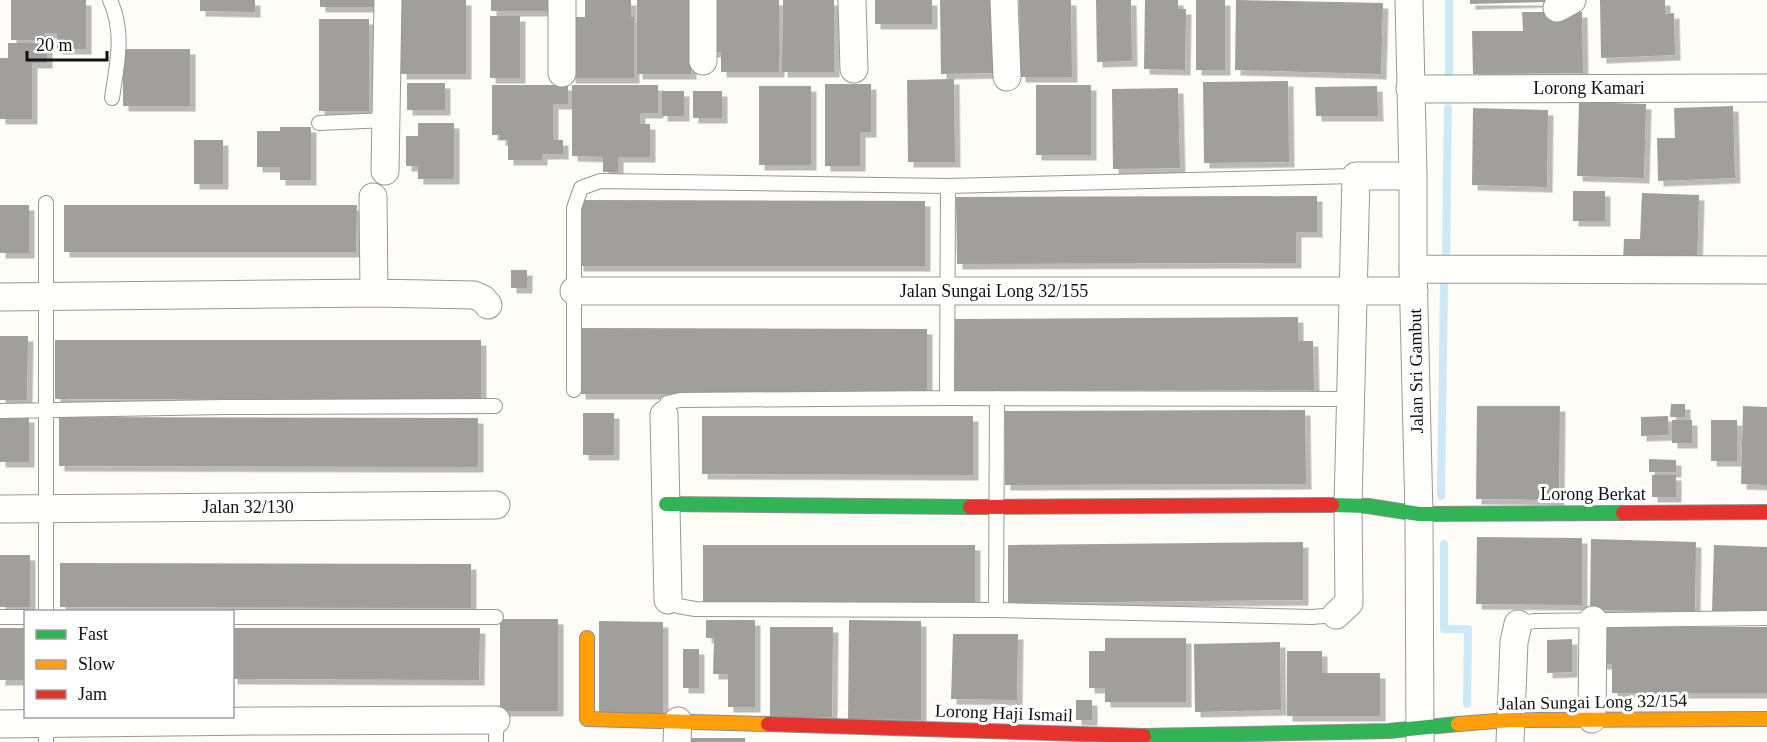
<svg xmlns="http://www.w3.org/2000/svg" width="1767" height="742" font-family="'Times New Roman',serif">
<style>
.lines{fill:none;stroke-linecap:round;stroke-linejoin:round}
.stream{stroke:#cde8f7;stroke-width:8}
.building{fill:#a19f9c;filter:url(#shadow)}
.lane-casing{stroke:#979795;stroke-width:16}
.street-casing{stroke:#979795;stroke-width:29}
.fast-casing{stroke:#8e8d8b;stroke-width:16}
.slow-casing{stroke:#8e8d8b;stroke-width:16}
.jam-casing{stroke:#8e8d8b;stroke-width:16}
.lane{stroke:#fffffe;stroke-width:14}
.street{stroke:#fffffe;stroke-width:27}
.fast{stroke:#30b455;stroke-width:14}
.slow{stroke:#ff9f0a;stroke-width:14}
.jam{stroke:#e5322d;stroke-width:14}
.labels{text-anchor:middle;stroke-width:6;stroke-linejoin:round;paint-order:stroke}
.street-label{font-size:18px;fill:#111;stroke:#fff}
</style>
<defs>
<filter id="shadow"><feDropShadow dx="5.5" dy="5.5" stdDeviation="0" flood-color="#0004"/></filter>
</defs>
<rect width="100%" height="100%" fill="#fdfcf7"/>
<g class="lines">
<path class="stream" d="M1449,0V76
M1446,261L1448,108
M1441,496L1444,285
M1444,544V629H1468L1467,704"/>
</g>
<path class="building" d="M11,0H86V49H57V33H44V40H11Z
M200,0H255V12L200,11Z
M320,0H378V7H320Z
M401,0H466V74H401Z
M491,0H554V11H491Z
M585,0H631V17H634V78H570V17H585Z
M637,0H691V74H637Z
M710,0H779V72H721V52H710Z
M783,0H834V72H782Z
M875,0H932V24H875Z
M940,0H995L996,73L941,74Z
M1019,0H1071L1072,77H1020Z
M1096,0H1131L1132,61L1097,62Z
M1145,0H1178V9H1186L1185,70L1144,69Z
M1196,0H1225V70H1196Z
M1236,0L1383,3L1381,74L1235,70Z
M1470,0H1545V2L1470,4Z
M1600,0H1665V14L1674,13L1675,55L1601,58Z
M1522,12H1582L1583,73L1473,74L1472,31H1523Z
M490,16H520V78H490Z
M319,19H369V111H319Z
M8,43H47V63H32V119H0V58H8Z
M123,49H190V106H123Z
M954,79L955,162H908L907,80Z
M1288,81L1289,162L1204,163L1203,82Z
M407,83H445V110H407Z
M825,84H871V132H860V166H825Z
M492,85H568V104H553V140H563V154H542V160H508V140H500V135H492Z
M572,85H658V113H640V124H650V157H618V172H603V157L572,156Z
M1036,85H1091V155H1036Z
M759,86H811V165H759Z
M1377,86L1378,116H1316L1315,87Z
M1178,88L1180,168L1113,169L1112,89Z
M662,91H684V116H662Z
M693,91H722V118H693Z
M1579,102L1646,104L1644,178L1577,176Z
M1733,106L1735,178L1658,181L1657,138H1675L1674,108Z
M1473,108L1548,110L1547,187L1472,185Z
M418,123H454V179H418V166H406V136H418Z
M280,127H311V180H280V167H257V131H280Z
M194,140H223V184H194Z
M1573,191H1605V221H1573Z
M1642,193L1699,195L1697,265L1623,262L1624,239H1640Z
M1317,196V232H1296V263L957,264L956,197Z
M579,200L925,201V266H578Z
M0,205H29V253H0Z
M64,205H357L356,252H64Z
M511,270H527V288H511Z
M1298,317V341H1313L1314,390L954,391V319Z
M580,328L927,329V394H580Z
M0,336H28L27,400H0Z
M55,340H481V400L55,399Z
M1671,404H1685V417H1670Z
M1477,406H1560L1559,500L1476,499Z
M1743,406L1767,407V485L1741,484Z
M1305,410L1306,484L1005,485V411Z
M583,413H614V455H583Z
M702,416H973V475L702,474Z
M1668,416L1669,435L1641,436V417Z
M0,417H29V462H0Z
M59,417L478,418V467L59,466Z
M1672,420H1692V443H1672Z
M1711,420H1737V461H1711Z
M1649,459L1676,460V472H1649Z
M1652,475H1676V497H1652Z
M1477,537L1582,538V605L1476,604Z
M1591,539L1696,542L1695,612L1590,610Z
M1303,542V600L1008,603V545Z
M703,545H975V604L703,603Z
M1714,545L1767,547V612L1712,611Z
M0,555H30V607H0Z
M60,563L471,564V608L60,607Z
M500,619H558V711H500Z
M706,620H755V707H728V674H713L714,638H706Z
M849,620L921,621V720L848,719Z
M599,621L663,622V713H599Z
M770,627H833L832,717H770Z
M1599,627H1767V693H1612V664H1599Z
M0,628H26V680H0Z
M232,628H480L479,680L232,679Z
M953,634H1018L1017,700L951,699Z
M1105,638H1186V702H1105V688H1089V651H1105Z
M1572,639V672L1547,673V640Z
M1280,642L1281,710L1195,712L1194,644Z
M683,649H699V688H683Z
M1287,651H1322V673H1380V716H1287Z
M1076,700H1092V720H1076Z
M678,738H745V742H678Z"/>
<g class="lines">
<defs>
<path id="lane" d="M110,0C125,33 117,64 112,98
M319,123L386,120
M46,203V612
M574,390V208L581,188L600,181L948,186L1356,176
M947,398L948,186
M0,411L224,407L495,406
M664,415L667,403L680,400L947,398L1351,399
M668,600L678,606L695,609L996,610L1312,617L1336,615
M996,610L997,398
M0,617H26
M232,617H496
M1518,624L1534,621L1767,618
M46,719V742
M496,742V720"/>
<path id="street" d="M562,0V73
M703,0V61
M852,0L854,69
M1004,0L1007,77
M1409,0L1413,176V269L1419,514L1420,742
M1557,8L1572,0
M1410,89L1767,88
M385,171L388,0
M373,197L374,293
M1413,269L1767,270
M574,291H1414
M0,297L374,293L474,295L483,299L488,305
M664,415L668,600
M0,509L496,505
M1336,615L1349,603L1348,505L1356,176H1413
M1592,719L1593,620
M0,724L264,721L496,720
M677,742L678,721
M1510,742L1514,642L1518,624"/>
<path id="fast" d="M666,504L970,507
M1332,505L1368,506L1419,514L1623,513
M1144,736L1389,731L1458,724"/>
<path id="slow" d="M587,638V719L768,724
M1458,724L1510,720L1767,719"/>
<path id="jam" d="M970,507L1332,505
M1623,513L1767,512
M768,724L1144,736"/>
</defs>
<use href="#lane" class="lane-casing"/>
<use href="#street" class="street-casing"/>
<use href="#fast" class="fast-casing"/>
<use href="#slow" class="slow-casing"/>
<use href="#jam" class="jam-casing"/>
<use href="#lane" class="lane"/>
<use href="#street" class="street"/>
<use href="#fast" class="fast"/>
<use href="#slow" class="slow"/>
<use href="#jam" class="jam"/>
</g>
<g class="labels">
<g class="street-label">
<text x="1589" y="94">Lorong Kamari</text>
<text x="994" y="297">Jalan Sungai Long 32/155</text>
<text transform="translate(1416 371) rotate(-91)" y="6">Jalan Sri Gambut</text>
<text x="1593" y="500">Lorong Berkat</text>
<text x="248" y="513">Jalan 32/130</text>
<text transform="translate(1593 702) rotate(-1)" y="6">Jalan Sungai Long 32/154</text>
<text transform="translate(1004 713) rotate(2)" y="6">Lorong Haji Ismail</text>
</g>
</g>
<rect x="24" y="610" width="210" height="108" fill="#ffffff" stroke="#a0a0a0" stroke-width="1.5"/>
<rect x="36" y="630" width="30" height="9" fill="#30b455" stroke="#a0a0a0" stroke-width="1.5"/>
<text x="78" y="640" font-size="18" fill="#111111">Fast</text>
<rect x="36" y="660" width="30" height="9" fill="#ff9f0a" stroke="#a0a0a0" stroke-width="1.5"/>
<text x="78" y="670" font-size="18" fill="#111111">Slow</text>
<rect x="36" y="690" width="30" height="9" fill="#e5322d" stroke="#a0a0a0" stroke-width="1.5"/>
<text x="78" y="700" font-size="18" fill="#111111">Jam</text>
<path d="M27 51v9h80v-9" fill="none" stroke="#111111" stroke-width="3"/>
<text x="36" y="51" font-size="18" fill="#111111" stroke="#ffffff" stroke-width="4.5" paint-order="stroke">20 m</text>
</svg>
